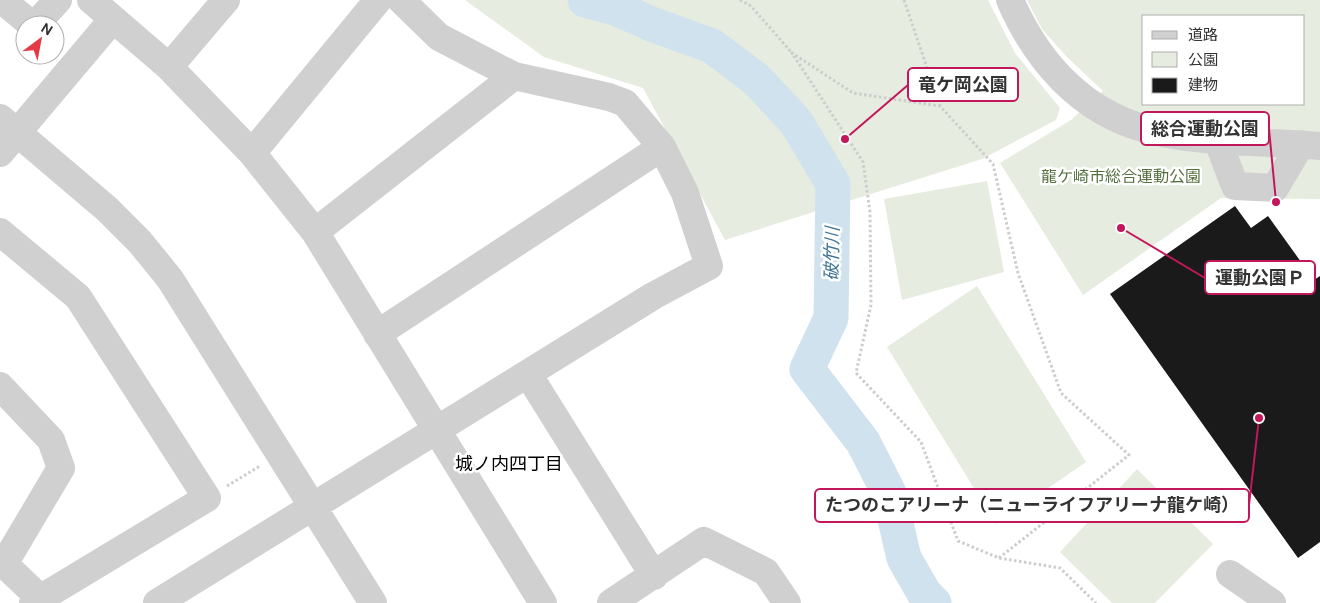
<svg xmlns="http://www.w3.org/2000/svg" width="1320" height="603" font-family="'DM Sans','Noto Sans JP',sans-serif">
<style>
.green{fill:#e6ecdf;fill-rule:evenodd}
.lines{fill:none;stroke-linecap:round;stroke-linejoin:round}
.river{stroke:#cfe2ee;stroke-width:35}
.building{fill:#1a1a1a}
.path{stroke:#cdcdcd;stroke-width:3;stroke-dasharray:2.5 2.5;stroke-linecap:butt}
.minor{stroke:#d0d0d0;stroke-width:28}
.labels{text-anchor:middle;stroke-width:5;stroke-linejoin:round;paint-order:stroke}
.park-label{font-size:16px;fill:#56703f;stroke:#fff}
.water-label{font-size:18px;font-style:italic;fill:#3f7597;stroke:#fff}
.neighbourhood-label{font-size:18px;fill:#000;stroke:#fff}
.leader{fill:none;stroke:#c2185b;stroke-width:2}
.callout-dot{fill:#c2185b;stroke:#fff;stroke-width:2}
.callout{fill:#fff;stroke:#c2185b;stroke-width:2}
.callout-label{font-size:18px;text-anchor:middle;font-weight:bold;fill:#333}
</style>
<rect width="100%" height="100%" fill="#fff"/>
<path class="green" d="M465,0H988L1015,53L1060,108L1056,120L982,159L725,240L643,88L544,57Z
M1027,0H1320V199L1221,198L1083,295L1000,163L1071,120L1103,91L1066,56L1042,29ZM1144,16H1304V104H1144Z
M987,181L1004,272L902,300L884,199Z
M977,286L1086,462L996,524L887,347Z
M1137,469L1213,544L1155,603H1112L1060,552Z"/>
<g class="lines">
<path class="river" d="M585,0L615,8L654,25L712,46L757,80L796,122L833,184L831,318L807,369L863,442L889,493L904,558L924,593L934,603"/>
</g>
<path class="building" d="M1235,206L1251,228L1268,216L1314,280L1320,276V542L1298,558L1110,294Z"/>
<g class="lines">
<path class="path" d="M740,0L751,6L792,53
M904,0L940,106
M227,486L260,466
M999,558L1129,455L1061,393L1018,273L993,164L940,106L853,93L792,53L863,162L870,212L871,305L856,373L921,442L958,541L999,558L1060,568L1096,603"/>
<path class="minor" d="M2,0L32,25
M91,0L169,67L252,153L315,232L543,603
M1010,0C1036,60 1080,111 1146,129C1200,144 1264,141 1320,146
M35,25L58,0
M169,67L226,0
M0,118L107,209L140,242L170,279L373,603
M1217,139L1235,186L1275,188L1301,144
M0,153L113,19
M252,153L378,0
M0,232L78,297L207,498L33,603
M315,232L514,76
M377,334L662,147
M528,374L654,576
M0,386L51,440L61,468L4,564
M0,563L4,564L45,603
M1230,574L1272,603
M157,603L653,296L709,266L685,193L662,147L625,103L609,97L514,76L439,37L401,0
M611,603L704,541L766,572L787,603"/>
</g>
<g class="labels">
<g class="park-label">
<text x="1121" y="182">龍ケ崎市総合運動公園</text>
</g>
<g class="water-label">
<text transform="translate(832 254) rotate(-89)" y="6">破竹川</text>
</g>
<g class="neighbourhood-label">
<text x="509" y="470">城ノ内四丁目</text>
</g>
</g>
<path class="leader" d="M845 139L908 85M1276 202L1269 129M1121 228L1205 278M1259 418L1249 505"/>
<g class="callout-dot">
<circle cx="845" cy="139" r="5"/>
<circle cx="1276" cy="202" r="5"/>
<circle cx="1121" cy="228" r="5"/>
<circle cx="1259" cy="418" r="5"/>
</g>
<g class="callout">
<rect x="908" y="68" width="110" height="33" rx="5"/>
<rect x="1141" y="112" width="128" height="33" rx="5"/>
<rect x="1205" y="261" width="110" height="33" rx="5"/>
<rect x="815" y="489" width="434" height="33" rx="5"/>
</g>
<g class="callout-label">
<text x="963" y="91">竜ケ岡公園</text>
<text x="1205" y="135">総合運動公園</text>
<text x="1260" y="284">運動公園Ｐ</text>
<text x="1032" y="511">たつのこアリーナ（ニューライフアリーナ龍ケ崎）</text>
</g>
<rect x="1142" y="15" width="162" height="90" fill="#ffffff" stroke="#adadad"/>
<rect x="1152" y="31" width="25" height="8" fill="#d0d0d0" stroke="#adadad"/>
<text x="1188" y="40" font-size="15" fill="#333333">道路</text>
<rect x="1152" y="52" width="25" height="15" fill="#e6ecdf" stroke="#adadad"/>
<text x="1188" y="65" font-size="15" fill="#333333">公園</text>
<rect x="1152" y="78" width="25" height="15" fill="#1a1a1a" stroke="#adadad"/>
<text x="1188" y="90" font-size="15" fill="#333333">建物</text>
<g transform="translate(40 40) rotate(32)"><circle r="24" fill="#ffffff" stroke="#adadad"/>
<path d="M0-4L9 19L0 12L-9 19Z" fill="#e63946"/>
<text y="-8" font-size="14" font-weight="bold" text-anchor="middle" fill="#333333">N</text>
</g>
</svg>
